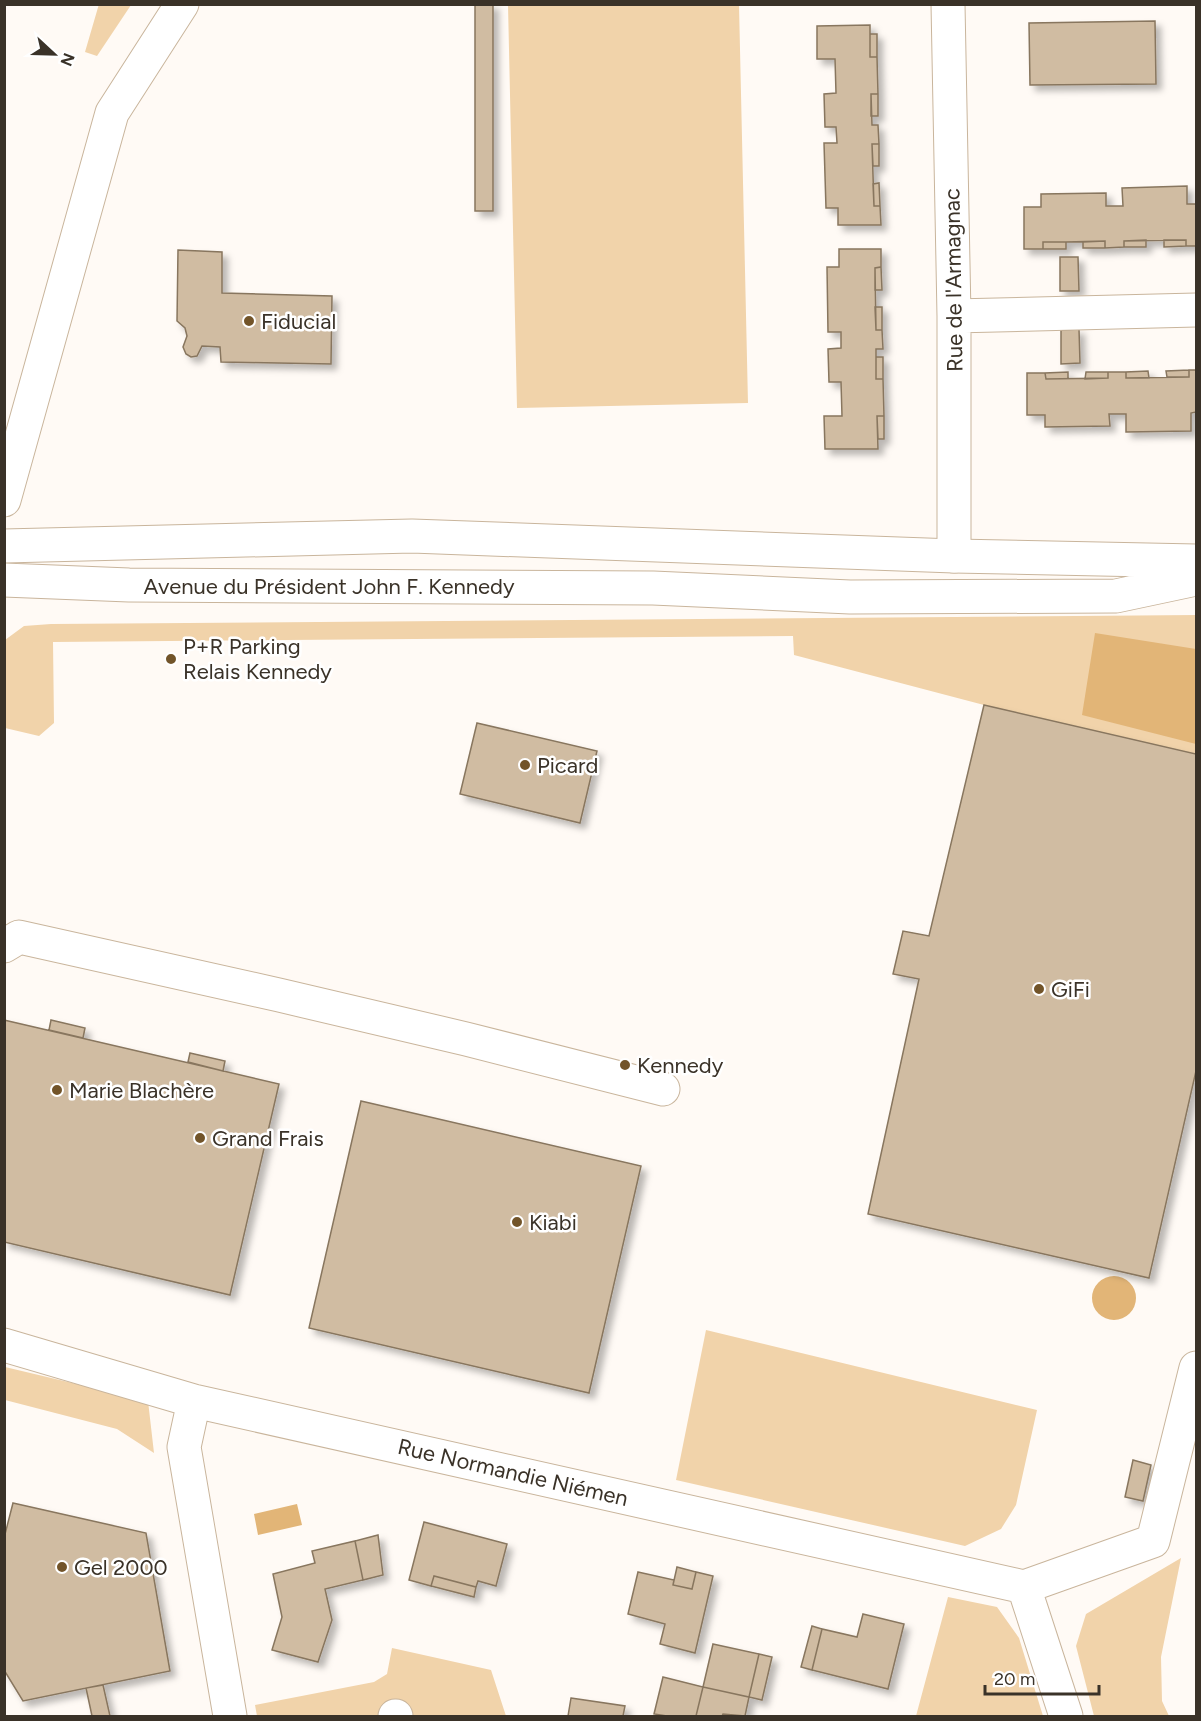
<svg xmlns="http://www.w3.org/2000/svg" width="1201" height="1721" font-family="Figtree,sans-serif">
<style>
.green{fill:#f1d3aa}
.water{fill:#e2b577}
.building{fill:#d0bca2;stroke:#88765e;stroke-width:1.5;filter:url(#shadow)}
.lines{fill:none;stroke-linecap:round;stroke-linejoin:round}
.minor-casing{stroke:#c9b59c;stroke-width:35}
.secondary-casing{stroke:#c9b59c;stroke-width:35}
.minor{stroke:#fff;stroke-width:33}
.secondary{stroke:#fff;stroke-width:33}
.poi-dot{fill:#725429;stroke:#fff;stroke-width:2}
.labels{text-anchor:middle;stroke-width:5;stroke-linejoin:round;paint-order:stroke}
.street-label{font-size:22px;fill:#3a3228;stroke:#fff}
.poi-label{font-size:22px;fill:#3a3228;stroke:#fff;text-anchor:start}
</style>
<defs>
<filter id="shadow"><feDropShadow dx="5.5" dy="5.5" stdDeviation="3" flood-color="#0004"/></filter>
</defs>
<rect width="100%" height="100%" fill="#fffaf5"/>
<path class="green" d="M99,4L131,5L97,56L85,52Z
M508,5H739L748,403L517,408Z
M1196,615V754L984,705L794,655L793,636L53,642L54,723L39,736L5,728V640L24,626L51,624Z
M706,1330L1037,1410L1016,1505L1001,1529L965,1546L676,1480Z
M5,1367L148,1401L154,1453L117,1429L5,1400Z
M1181,1558L1161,1657L1162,1701L1169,1716H1094L1076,1646L1086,1614Z
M948,1597L997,1607L1019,1638L1043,1716H916Z
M392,1648L491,1670L506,1716H257L255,1705L374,1682L387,1674Z"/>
<path class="water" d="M1095,633L1196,649V744L1082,715Z
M1092 1298a22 22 0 1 1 44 0a22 22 0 1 1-44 0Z
M297,1504L302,1525L258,1535L254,1514Z"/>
<path class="building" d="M475,4H493V211H475Z
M1155,21L1156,84L1030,85L1029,23Z
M870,25V57H877L878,94H871L872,125H878L879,144H872L874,206H880L881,225H838V208H826L824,143H837L836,127H825L824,94L836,93L835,59H817V26Z
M870,34H877V57H870Z
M871,94H878V116H871Z
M872,144H879V166H873Z
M879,183L880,206H874L873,184Z
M1187,186V204H1196V246H1186V240L1124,241V247L1105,248V241L1066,242H1043V249H1024V207H1041V194L1106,193V206H1123L1122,188Z
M1146,240V247H1124V241Z
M1164,240H1186V246L1164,247Z
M1105,241V248H1083V242Z
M1043,242H1066V249H1043Z
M839,249H881V267L875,268L876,330H882L883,349H876V379H883L884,416H877L878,449H825L824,416H842L841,382H829L828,349L841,348V332H828L827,267H839Z
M178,250L222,252V293L332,296L331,364L221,362L220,347L202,346L197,356L191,357L186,354L183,347L187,336L185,328L177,321Z
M1060,257H1078L1079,291H1060Z
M881,267L882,290H875V268Z
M875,307H882V330H876Z
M1079,329L1080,363L1061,364V330Z
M876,357H883V379H876Z
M1189,370V377H1167L1166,371Z
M1189,370H1196V412L1191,413V431L1126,432V414H1109L1110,426L1045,427V415H1027V373H1045L1046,379L1108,378V372H1126V378L1189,377Z
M1148,371L1149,378H1126V372Z
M1068,372V379H1046L1045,373Z
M1086,372H1108V378L1085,379Z
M877,416H884V439H878Z
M984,705L1196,754V1071L1149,1278L868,1214L919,979L893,974L903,931L929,936Z
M477,723L597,751L580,823L460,794Z
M4,1020L279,1084L230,1295L4,1242Z
M51,1020L85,1028L83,1038L49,1030Z
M190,1053L225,1061L223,1071L188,1062Z
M361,1101L641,1166L589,1393L309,1328Z
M1133,1460L1151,1465L1143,1501L1125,1497Z
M13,1503L146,1533L170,1671L23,1701L4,1670V1538Z
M424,1522L507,1544L496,1586L478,1581L476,1587L434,1576L431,1586L409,1580Z
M378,1535L383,1575L363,1580L355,1541Z
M355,1541L363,1580L325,1589L332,1620L318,1662L272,1650L282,1617L273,1574L315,1563L312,1551Z
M677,1567L696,1572L692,1589L673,1585Z
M638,1572L674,1580L673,1585L692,1589L696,1572L713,1576L695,1653L660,1644L665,1624L628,1614Z
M434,1576L476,1587L474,1597L431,1586Z
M863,1614L904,1624L888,1689L812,1670L822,1629L857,1637Z
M812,1626L822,1629L812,1670L801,1667Z
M713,1644L759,1654L749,1697L703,1687Z
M759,1654L772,1657L762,1700L749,1697Z
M663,1677L703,1687L696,1716H667L654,1714Z
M103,1685L110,1716H92L86,1688Z
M703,1687L749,1697L745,1716L723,1714L722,1716H696Z
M571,1698L625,1706L623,1716H568Z"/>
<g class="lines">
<defs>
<path id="minor" d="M948,4L954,316V556
M954,316L1196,310
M4,500L112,113L182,4
M4,946L19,937L279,995L466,1039L663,1089
M4,1345L194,1401L1024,1587
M194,1401L184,1447L230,1716
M1024,1587L1153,1541L1196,1368
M1024,1587L1066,1716
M395,1716H396"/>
<path id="secondary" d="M4,546L412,536L954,556L1196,561
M4,580L129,585L653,588L850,597L1116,596L1196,579"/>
</defs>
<use href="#minor" class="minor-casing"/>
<use href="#secondary" class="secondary-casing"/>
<use href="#minor" class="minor"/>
<use href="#secondary" class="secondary"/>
</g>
<g class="poi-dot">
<circle cx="249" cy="321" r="6"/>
<circle cx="171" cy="659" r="6"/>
<circle cx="525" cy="765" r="6"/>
<circle cx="1039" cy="989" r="6"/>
<circle cx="625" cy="1065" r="6"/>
<circle cx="57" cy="1090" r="6"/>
<circle cx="200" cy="1138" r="6"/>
<circle cx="517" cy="1222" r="6"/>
<circle cx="62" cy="1567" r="6"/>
</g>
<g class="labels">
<g class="street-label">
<text transform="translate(953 280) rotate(-91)" y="8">Rue de l'Armagnac</text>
<text x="329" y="594">Avenue du Président John F. Kennedy</text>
<text transform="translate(513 1472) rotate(13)" y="8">Rue Normandie Niémen</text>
</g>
<g class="poi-label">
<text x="261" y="329">Fiducial</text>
<text x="183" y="654">P+R Parking<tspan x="183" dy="25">Relais Kennedy</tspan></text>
<text x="537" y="773">Picard</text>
<text x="1051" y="997">GiFi</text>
<text x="637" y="1073">Kennedy</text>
<text x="69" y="1098">Marie Blachère</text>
<text x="212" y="1146">Grand Frais</text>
<text x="529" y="1230">Kiabi</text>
<text x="74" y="1575">Gel 2000</text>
</g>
</g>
<rect width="1201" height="1721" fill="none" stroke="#3a3228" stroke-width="12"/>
<g transform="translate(54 54) rotate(112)" stroke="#ffffff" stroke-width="4.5" paint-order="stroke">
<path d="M0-4.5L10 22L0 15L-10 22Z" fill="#3a3228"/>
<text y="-9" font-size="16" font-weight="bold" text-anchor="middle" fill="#3a3228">N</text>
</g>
<path d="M985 1685v9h114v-9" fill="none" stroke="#3a3228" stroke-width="3"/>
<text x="994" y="1685" font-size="18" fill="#3a3228" stroke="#ffffff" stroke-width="4.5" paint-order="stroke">20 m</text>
</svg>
